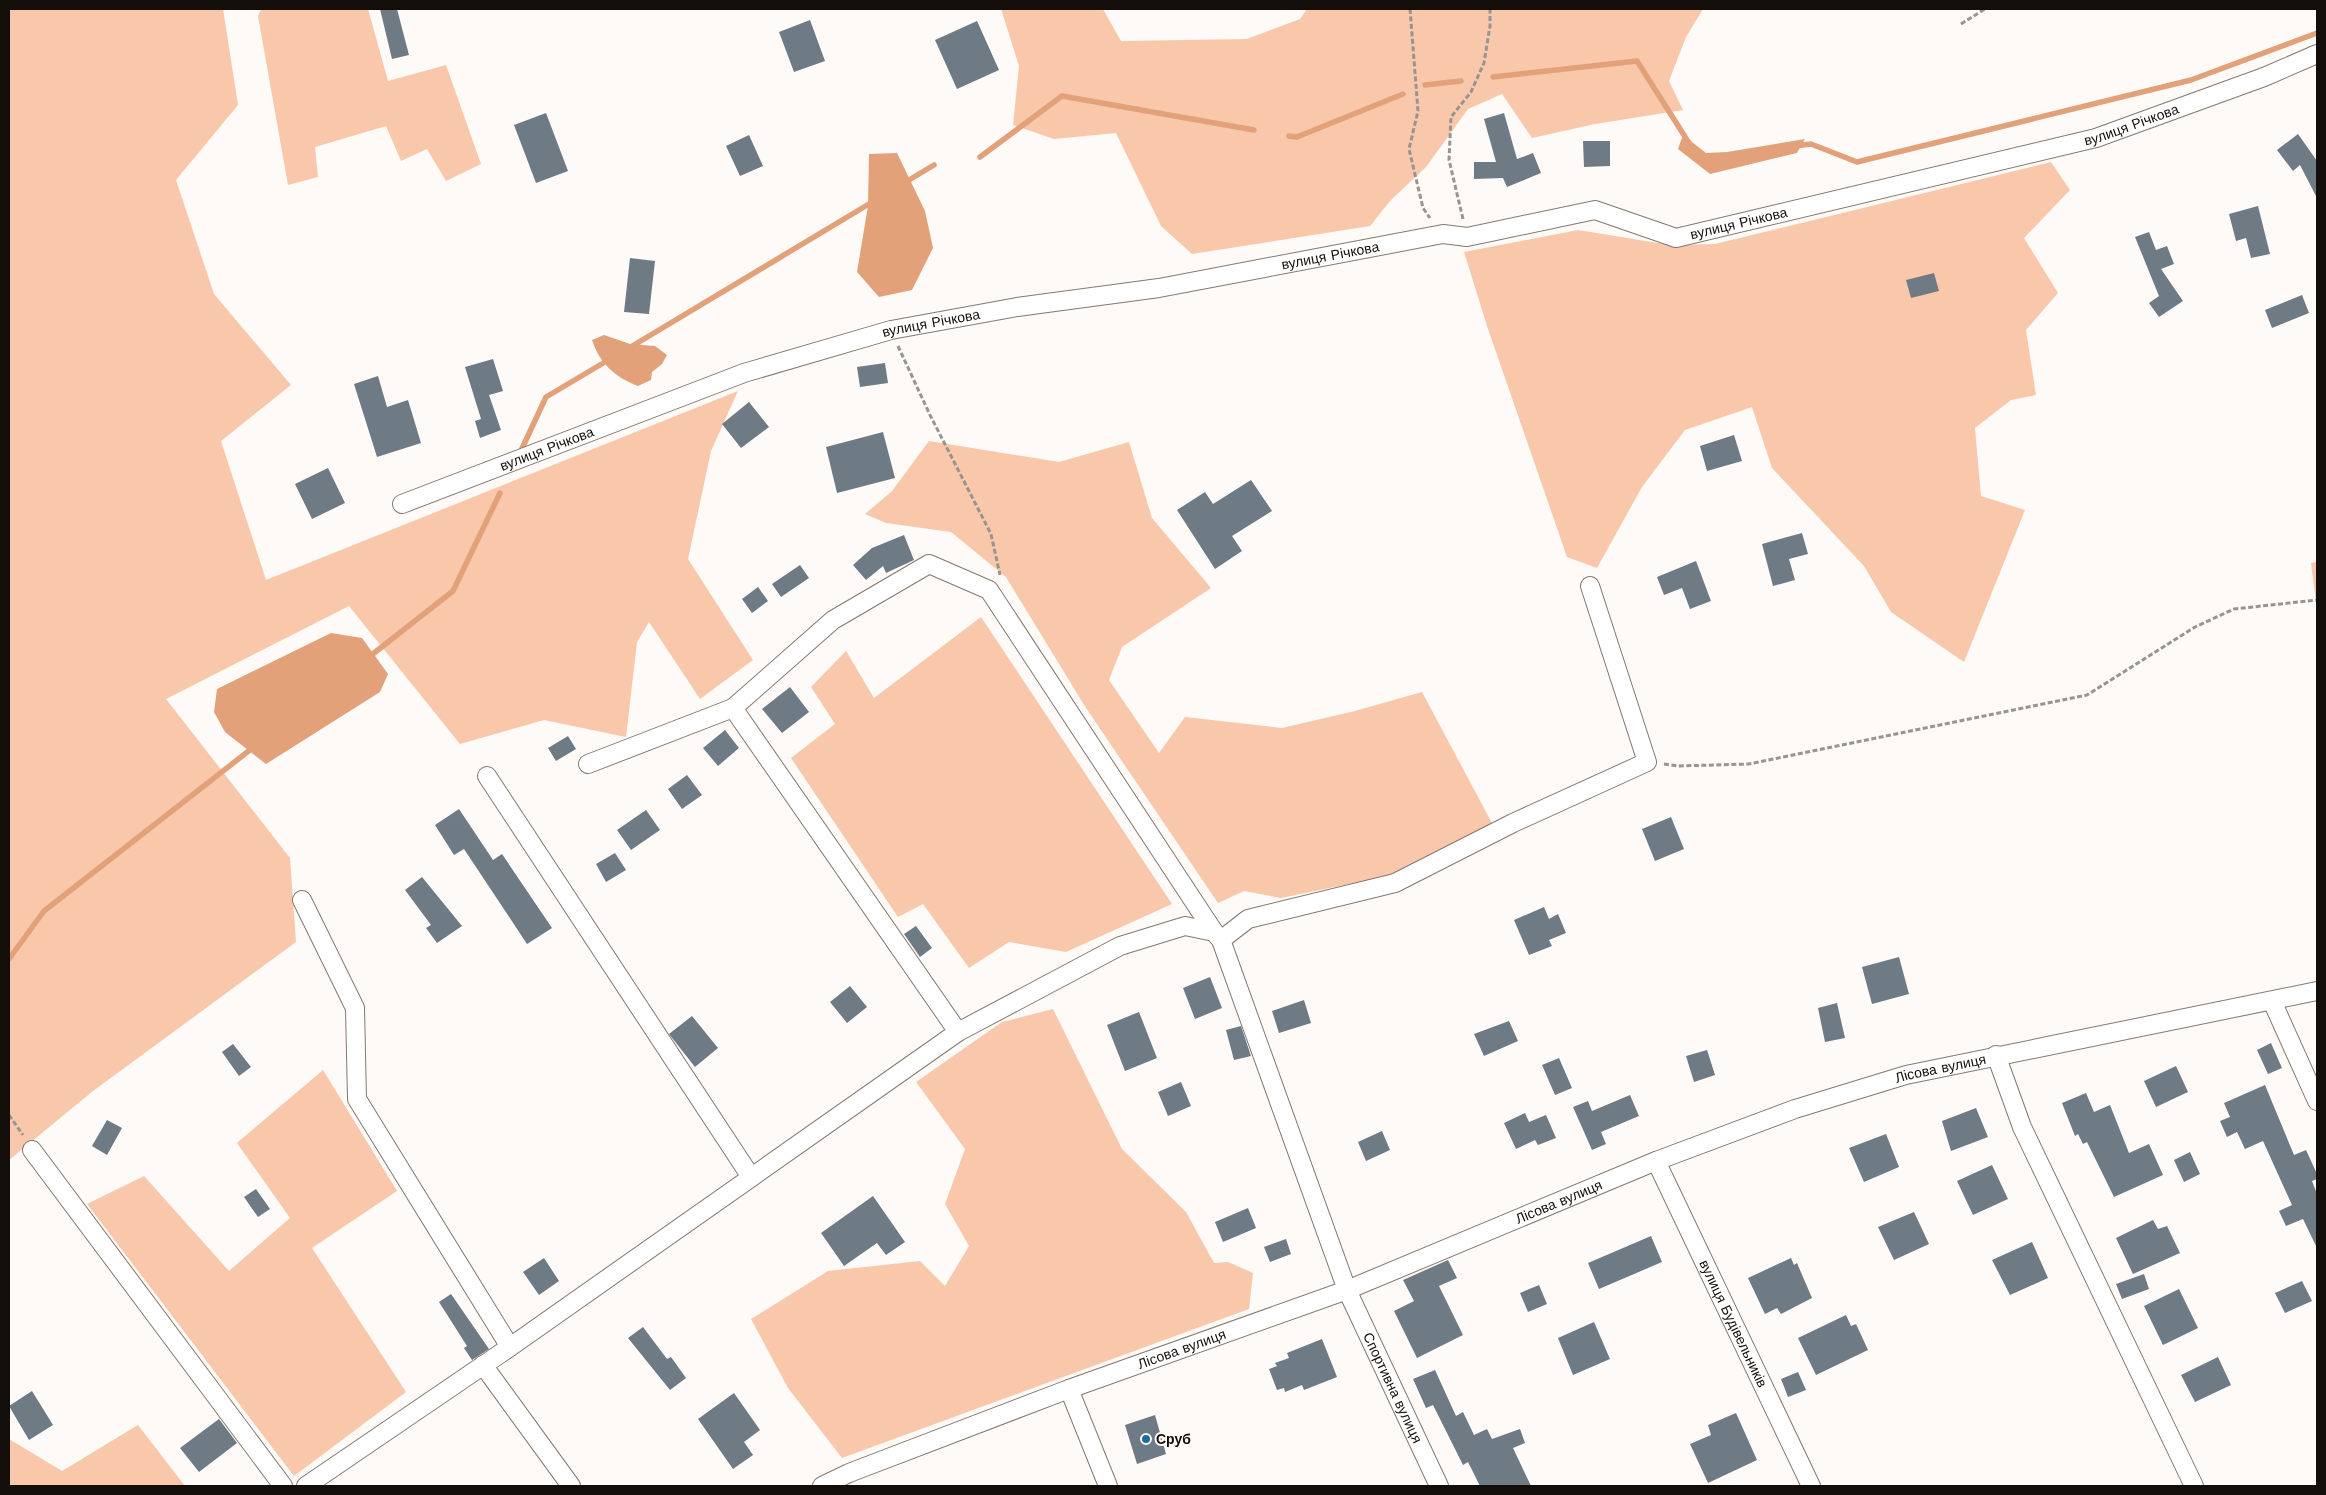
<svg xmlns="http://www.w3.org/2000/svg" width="2326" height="1495" font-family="'Work Sans',sans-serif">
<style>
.green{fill:#f9c8ab}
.water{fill:#e2a179}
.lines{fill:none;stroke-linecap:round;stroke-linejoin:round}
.stream{stroke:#e2a179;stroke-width:5.5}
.building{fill:#6e7b84}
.street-casing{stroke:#86786f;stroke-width:20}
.path{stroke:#989491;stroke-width:3;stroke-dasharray:5 2.5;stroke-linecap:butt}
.street{stroke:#fff;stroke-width:18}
.poi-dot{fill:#1b6d9e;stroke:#fdfaf8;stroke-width:2}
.labels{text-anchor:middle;stroke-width:4;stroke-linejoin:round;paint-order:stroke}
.street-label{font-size:14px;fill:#140e0b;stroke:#fdfaf8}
.poi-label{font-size:14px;font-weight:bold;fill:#140e0b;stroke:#fdfaf8;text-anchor:start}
</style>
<rect width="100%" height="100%" fill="#fdfaf8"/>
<path class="green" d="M9,9H223L238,105L176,180L214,294L291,385L221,441L266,580L738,391L711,451L688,559L753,660L700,699L649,622L637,642L626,737L544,720L460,744L349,606L166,699L290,858L296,942L93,1091L9,1160Z
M261,9H368L388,81L446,65L481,164L446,181L427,149L401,161L386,126L315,147L318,177L288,185L258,16Z
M1001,9H1103L1121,41L1247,39L1300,19L1307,9H1703L1686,37L1669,81L1683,110L1595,124L1532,138L1502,94L1468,109L1426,167L1390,201L1370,226L1192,254L1161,226L1116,133L1054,139L1013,125L1019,66Z
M2051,162L2070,190L2024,238L2058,293L2026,330L2036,395L2011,400L1975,428L1981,496L2025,510L1964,662L1891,612L1864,566L1772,468L1752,407L1685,430L1642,487L1597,568L1567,557L1487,326L1464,252L1578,230L1670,245L1715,244Z
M929,441L1059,462L1129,442L1152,518L1211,588L1122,647L1109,680L1159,753L1185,717L1282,728L1355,711L1422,692L1493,825L1422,869L1281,898L1244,891L1218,903L1086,708L1006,577L951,532L886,523L865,514L892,491Z
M2317,562V610L2311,563Z
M981,617L1172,904L1066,952L1009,942L969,968L923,904L898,917L791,758L835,724L811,687L846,651L874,698Z
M1053,1009L1122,1149L1186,1212L1214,1263L1228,1262L1253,1273L1249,1309L842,1458L788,1388L751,1319L828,1271L920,1261L945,1286L969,1246L945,1204L965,1149L916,1082L1002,1022Z
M323,1070L397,1191L312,1248L406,1392L294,1476L87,1204L144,1176L229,1271L290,1218L237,1143Z
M138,1425L185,1486H9V1439L62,1471Z"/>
<path class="water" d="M1683,135L1706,153L1727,152L1805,139L1797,153L1710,174L1678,149Z
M897,153L925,211L933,248L912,290L879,297L857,272L868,206L869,154Z
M604,335L630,344L655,346L667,355L662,364L652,372L651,380L638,386C615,377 600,364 592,340Z
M331,633L362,638L388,674L380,692L266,764L225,732L214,712L217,689Z"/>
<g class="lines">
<path class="stream" d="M1493,77L1637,61L1689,143
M1425,85L1461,81
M1289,136L1297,137L1403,94
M1794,146L1811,144L1857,162L2191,80L2317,33
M980,157L1062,96L1254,130
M904,183L934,165
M629,348L874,201
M519,455L546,397L610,359
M369,657L453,591L500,493
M9,959L44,911L255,746"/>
</g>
<path class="building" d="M380,9H397L409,55L392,59Z
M810,20L825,61L794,72L779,32Z
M977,21L999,70L957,89L935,40Z
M546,113L568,171L536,183L514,125Z
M1504,113L1517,159L1533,153L1541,173L1507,187L1503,178L1474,179V162H1496L1484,119Z
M2298,134L2317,161V198L2300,165L2293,171L2277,150Z
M749,135L763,166L740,176L726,146Z
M1583,141H1610V166L1584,167Z
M2258,206L2270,254L2251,258L2246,238L2236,241L2229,214Z
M2149,232L2156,250L2167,246L2174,264L2161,269L2183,301L2159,317L2149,303L2159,296L2135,237Z
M630,258L655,261L649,314L624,312Z
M1934,273L1939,291L1911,298L1906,280Z
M2302,295L2309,313L2272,328L2265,310Z
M493,359L503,391L489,395L501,430L480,438L475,421L481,419L465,367Z
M885,363L888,383L860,387L857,367Z
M378,376L387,407L408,400L421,443L377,457L354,384Z
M749,402L769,427L741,448L722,424Z
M883,432L895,478L837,493L826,447Z
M1734,435L1742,461L1707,471L1700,446Z
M328,468L345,503L312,519L295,484Z
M1251,480L1272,511L1232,536L1242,551L1215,569L1177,510L1205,492L1213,504Z
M1802,533L1808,554L1789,559L1795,580L1773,586L1762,544Z
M904,535L914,560L886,573L883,566L866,580L853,565L872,548Z
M1696,561L1711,601L1690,609L1682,588L1664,595L1657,577Z
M800,565L809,578L781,597L772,584Z
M758,587L768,601L752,613L742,599Z
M790,687L809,712L782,733L762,709Z
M725,730L739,748L718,766L703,748Z
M568,736L576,749L556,761L548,748Z
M687,775L702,795L682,809L668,789Z
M459,809L493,860L502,854L552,928L527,944L464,849L454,855L435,825Z
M646,810L660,830L631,850L617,830Z
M1671,817L1684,849L1655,861L1642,829Z
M615,853L626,870L606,882L596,864Z
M422,877L462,926L437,943L426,928L431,925L405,890Z
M1544,907L1549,919L1558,914L1566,933L1549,940L1552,946L1529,955L1514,920Z
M916,926L932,948L920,957L904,934Z
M1899,957L1909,994L1872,1004L1862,967Z
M1210,977L1222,1008L1195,1019L1183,988Z
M850,986L867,1007L847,1023L830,1002Z
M1304,1000L1311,1023L1279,1033L1272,1011Z
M1837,1003L1845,1038L1825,1042L1818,1008Z
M1139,1012L1157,1058L1125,1071L1107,1025Z
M692,1016L718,1048L695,1067L669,1034Z
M1509,1021L1518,1041L1484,1056L1474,1034Z
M1241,1026L1251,1056L1234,1060L1226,1030Z
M2271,1043L2282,1068L2268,1074L2257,1050Z
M233,1044L251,1067L239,1076L222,1052Z
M1707,1050L1715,1075L1694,1082L1686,1056Z
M1559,1058L1572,1088L1555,1095L1542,1065Z
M2176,1066L2188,1092L2156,1107L2144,1081Z
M1181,1082L1191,1106L1168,1116L1158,1092Z
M2265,1085L2294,1155L2306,1150L2317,1174V1179L2312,1181L2317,1194V1248L2303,1219L2286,1226L2279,1211L2292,1205L2263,1141L2245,1149L2237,1132L2227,1137L2220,1121L2230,1117L2224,1103Z
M2086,1093L2094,1112L2110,1105L2129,1153L2149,1144L2163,1175L2114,1197L2087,1142L2083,1144L2078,1134L2075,1136L2062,1103Z
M1630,1095L1639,1116L1601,1132L1606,1144L1592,1150L1573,1107L1588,1101L1592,1111Z
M1976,1108L1988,1137L1951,1151L1942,1121Z
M1525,1113L1529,1122L1546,1115L1556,1138L1538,1145L1535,1140L1516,1149L1504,1123Z
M107,1120L122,1128L107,1155L92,1146Z
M1382,1131L1390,1150L1366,1161L1358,1142Z
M1886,1134L1899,1167L1864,1182L1849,1148Z
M2190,1152L2200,1174L2184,1182L2174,1160Z
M1992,1165L2008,1199L1973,1215L1957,1181Z
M256,1189L270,1209L258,1217L244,1197Z
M873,1196L905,1242L886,1255L877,1243L844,1266L821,1233Z
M1248,1208L1256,1228L1223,1242L1215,1222Z
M1914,1212L1929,1244L1894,1260L1878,1227Z
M2153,1220L2158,1229L2167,1226L2180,1253L2133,1274L2116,1238Z
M1651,1236L1662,1262L1599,1289L1588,1263Z
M1286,1239L1291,1254L1270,1262L1264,1247Z
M2032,1242L2048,1278L2010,1295L1992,1260Z
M544,1258L559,1281L539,1295L523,1272Z
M1791,1258L1794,1265L1797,1263L1812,1298L1781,1314L1777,1308L1765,1314L1748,1278Z
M1448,1260L1457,1278L1439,1286L1463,1335L1417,1358L1394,1311L1414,1301L1403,1280Z
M2144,1274L2149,1289L2122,1299L2116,1284Z
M2302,1281L2312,1301L2285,1313L2275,1293Z
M1539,1285L1547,1304L1528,1312L1520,1293Z
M2179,1289L2198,1328L2163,1345L2144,1306Z
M451,1294L489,1349L472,1360L464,1348L467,1346L439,1302Z
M1846,1315L1851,1326L1856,1324L1868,1350L1816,1375L1798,1338Z
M1594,1322L1610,1359L1573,1375L1558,1338Z
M643,1327L667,1359L671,1357L686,1378L670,1390L628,1338Z
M1322,1339L1337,1377L1304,1390L1302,1385L1285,1392L1284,1388L1277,1390L1269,1369L1277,1366L1275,1363L1289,1358L1287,1353Z
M2218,1357L2231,1385L2195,1402L2181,1375Z
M1435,1370L1456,1416L1463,1412L1474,1435L1487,1429L1492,1439L1520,1429L1525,1443L1513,1448L1531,1486H1480L1468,1462L1463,1465L1433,1405L1426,1408L1413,1379Z
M1798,1372L1806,1390L1788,1397L1781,1379Z
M32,1391L53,1425L29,1440L9,1406Z
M734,1393L760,1430L744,1442L753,1455L733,1469L698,1419Z
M1736,1413L1757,1460L1708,1483L1690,1444L1711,1435L1708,1425Z
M1155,1415L1166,1454L1137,1464L1125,1425Z
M219,1419L237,1443L199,1472L180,1448Z"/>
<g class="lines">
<defs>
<g id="street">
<path id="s1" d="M402,504L744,373L891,330L1017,307L1159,288L1443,234L1467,237L1595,210L1676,238L2096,138L2264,77L2317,54"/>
<path d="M733,708L958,1032"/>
<path d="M588,764L733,708L833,620L929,564L989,590L1214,932"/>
<path d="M487,776L751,1177"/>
<path d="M302,900L355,1008L357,1099L510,1347"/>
<path d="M1221,940L1248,919L1395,883L1513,823L1647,762L1590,586"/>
<path d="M2272,1001L2317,1101"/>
<path d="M1996,1055L2022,1127L2194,1486"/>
<path d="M32,1150L283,1486"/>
<path id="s2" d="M1656,1161L1811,1486"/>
<path d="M483,1365L571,1486"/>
<path d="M1069,1389L1108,1486"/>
<path id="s3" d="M306,1486L510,1347L958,1032L1120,946L1185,926L1214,932L1221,940L1347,1290L1439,1486"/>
<path id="s4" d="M822,1486L849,1473L1069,1389L1347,1290L1656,1161L1795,1109L1906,1075L2317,991"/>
</g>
</defs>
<use href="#street" class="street-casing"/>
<path class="path" d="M1410,9L1418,111L1409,149L1423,208L1430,218
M1961,24L1985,9
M1463,219L1449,160L1451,117L1471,92L1484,63L1490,26V9
M898,346L930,415L991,534L1000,575
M1664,764L1678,766L1749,764L2087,695L2195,627L2234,609L2317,600
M9,1115L23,1135"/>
<use href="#street" class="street"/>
</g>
<circle class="poi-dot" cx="1146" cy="1439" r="5"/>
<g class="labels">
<g class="street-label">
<text dy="5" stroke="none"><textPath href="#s1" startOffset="1790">вулиця Річкова</textPath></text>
<text dy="5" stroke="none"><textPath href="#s1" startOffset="1385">вулиця Річкова</textPath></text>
<text dy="5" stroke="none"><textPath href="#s1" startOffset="965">вулиця Річкова</textPath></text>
<text dy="5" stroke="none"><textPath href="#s1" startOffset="560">вулиця Річкова</textPath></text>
<text dy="5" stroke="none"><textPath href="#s1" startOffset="155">вулиця Річкова</textPath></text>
<text dy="5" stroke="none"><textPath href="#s4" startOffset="1195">Лісова вулиця</textPath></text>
<text dy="5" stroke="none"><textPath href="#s4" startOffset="790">Лісова вулиця</textPath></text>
<text dy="5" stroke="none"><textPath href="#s2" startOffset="180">вулиця Будівельників</textPath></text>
<text dy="5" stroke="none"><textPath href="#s4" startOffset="385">Лісова вулиця</textPath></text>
<text dy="5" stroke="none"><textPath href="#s3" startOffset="1566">Спортивна вулиця</textPath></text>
</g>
<g class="poi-label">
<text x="1156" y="1444">Сруб</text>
</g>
</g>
<rect width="2326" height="1495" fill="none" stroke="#140e0b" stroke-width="20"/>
</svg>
